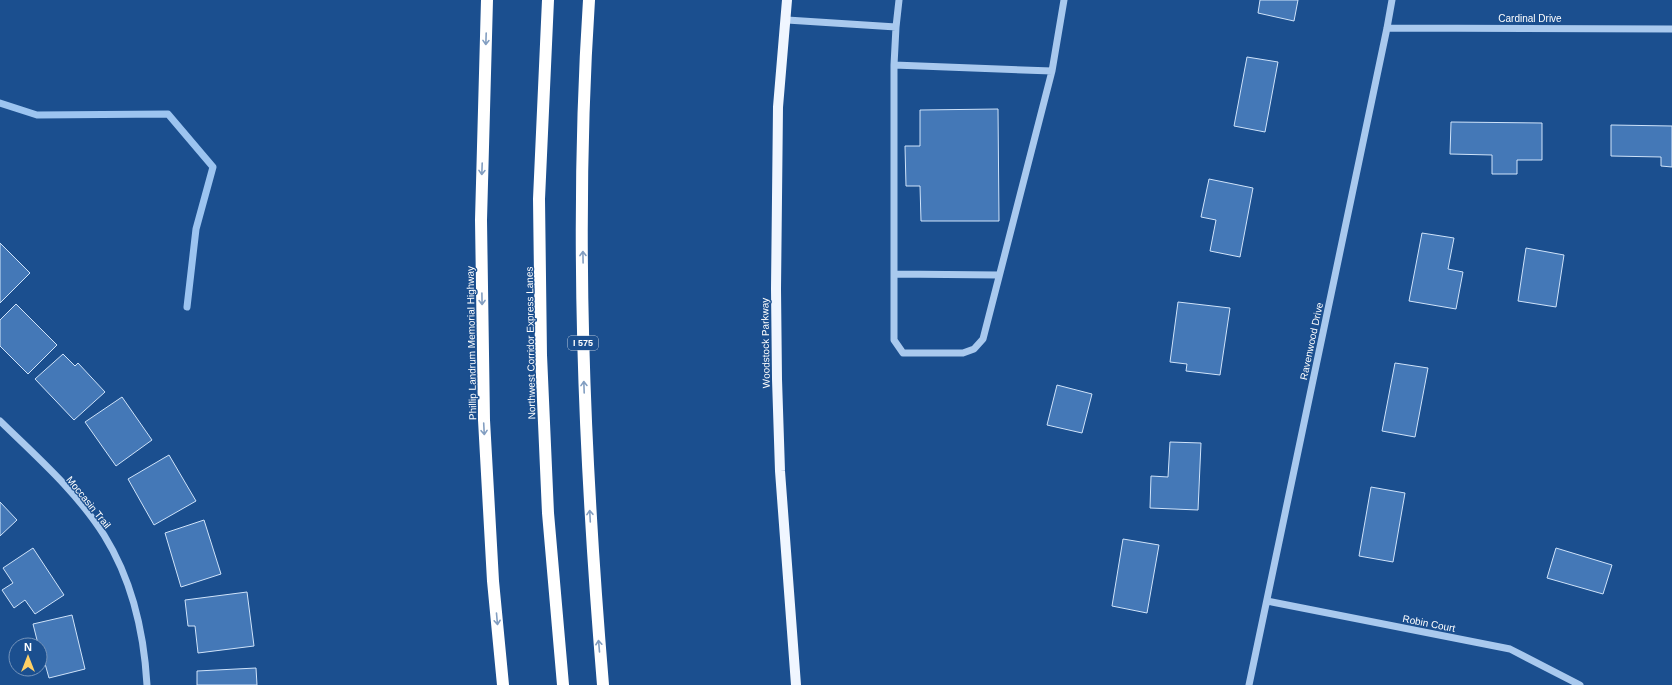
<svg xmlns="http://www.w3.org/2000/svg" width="1672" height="685" font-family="Helvetica,sans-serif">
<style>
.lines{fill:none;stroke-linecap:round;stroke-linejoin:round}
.stream{stroke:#9cc4f0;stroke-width:7}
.building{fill:#4478b7;stroke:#cfe3fa}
.minor{stroke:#a9c9ee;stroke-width:7}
.major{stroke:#f0f6ff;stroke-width:10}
.highway{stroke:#fff;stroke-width:12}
.oneway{stroke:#829ec1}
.labels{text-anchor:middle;stroke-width:3;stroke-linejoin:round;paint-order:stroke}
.shield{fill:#1b4f8f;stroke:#bbcadd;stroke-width:1}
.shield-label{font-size:9px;font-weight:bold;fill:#fff}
.street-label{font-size:10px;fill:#fff;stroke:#1b4f8f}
</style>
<rect width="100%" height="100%" fill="#1b4f8f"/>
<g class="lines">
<path class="stream" d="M0,103L37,115L168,114L213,167L196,229L187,307"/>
</g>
<path class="building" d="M1260,0H1298L1294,21L1258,13Z
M1247,57L1278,62L1265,132L1234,126Z
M998,109L999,221H921L920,186H906L905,146H920V110Z
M1451,122L1542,123V160H1517V174H1492V155L1450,154Z
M1611,125L1672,126V167L1661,166V157L1611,156Z
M1209,179L1253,188L1240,257L1210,251L1216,220L1201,217Z
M1422,233L1454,238L1448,269L1463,272L1456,309L1409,301Z
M0,243L30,273L0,303Z
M1526,248L1564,255L1556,307L1518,301Z
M1178,302L1230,308L1220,375L1186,371L1187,364L1170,362Z
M16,304L57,345L28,374L0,346V320Z
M63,354L75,366L78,363L105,392L74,420L35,379Z
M1395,363L1428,368L1415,437L1382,431Z
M1057,385L1092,394L1082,433L1047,425Z
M122,397L152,440L116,466L85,422Z
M1170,442L1201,443L1198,510L1150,508L1151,476L1168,477Z
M169,455L196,501L154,525L128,479Z
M1371,487L1405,493L1393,562L1359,556Z
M0,502L17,520L0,536Z
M204,520L221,574L181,587L165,533Z
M1123,539L1159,545L1147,613L1112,606Z
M33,548L64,595L35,614L25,600L14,608L2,590L13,583L3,568Z
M1556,548L1612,565L1603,594L1547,578Z
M247,592L254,646L198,653L195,626H188L185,600Z
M72,615L85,669L49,678L44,660L40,661V645H33L38,644L33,624Z
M256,668L257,685H197V671Z"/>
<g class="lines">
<path class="minor" d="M787,20L896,27L894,65V340L903,353H963L974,349L983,339L1052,71
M896,27L899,0
M1387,28L1672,29
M894,65L1052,71L1064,0
M894,274L999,275
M0,421C36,456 77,492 104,535C132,580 144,632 147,685
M1267,601L1510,649L1580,685
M1249,685L1387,28L1392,0"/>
<path class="major" d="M787,0L778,107L776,289L777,379L780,471L796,685"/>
<path class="highway" d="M487,0L481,220L484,420L493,581L503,685
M548,0L539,199L541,355L548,513L563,685
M589,0C574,228 584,457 603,685"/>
</g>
<defs><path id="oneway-shaft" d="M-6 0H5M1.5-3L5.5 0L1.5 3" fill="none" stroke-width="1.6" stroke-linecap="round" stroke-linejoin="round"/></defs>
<g class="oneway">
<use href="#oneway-shaft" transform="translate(486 39) rotate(92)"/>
<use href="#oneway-shaft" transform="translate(482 169) rotate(92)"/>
<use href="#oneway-shaft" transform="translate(583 257) rotate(-91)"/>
<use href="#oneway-shaft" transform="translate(482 299) rotate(89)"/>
<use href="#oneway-shaft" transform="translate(584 387) rotate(-92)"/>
<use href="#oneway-shaft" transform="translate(484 429) rotate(87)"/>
<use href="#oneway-shaft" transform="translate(590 516) rotate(-93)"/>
<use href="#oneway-shaft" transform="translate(497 619) rotate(85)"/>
<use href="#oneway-shaft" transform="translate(599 646) rotate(-95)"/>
</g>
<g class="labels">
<rect class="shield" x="568" y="336" width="30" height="14" rx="3"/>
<g class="shield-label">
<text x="583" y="346">I 575</text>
</g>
<g class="street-label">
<text x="1530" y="22">Cardinal Drive</text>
<text transform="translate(1311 341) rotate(-78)" y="4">Ravenwood Drive</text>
<text transform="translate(471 343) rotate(-91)" y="4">Phillip Landrum Memorial Highway</text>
<text transform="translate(530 343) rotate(-91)" y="4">Northwest Corridor Express Lanes</text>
<text transform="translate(765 343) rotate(-91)" y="4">Woodstock Parkway</text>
<text transform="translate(89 502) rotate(51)" y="4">Moccasin Trail</text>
<text transform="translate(1429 623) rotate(11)" y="4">Robin Court</text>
</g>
</g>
<g transform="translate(28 657)"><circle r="19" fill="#1b4f8f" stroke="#7695bc"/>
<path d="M0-3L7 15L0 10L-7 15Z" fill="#ffd166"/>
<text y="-6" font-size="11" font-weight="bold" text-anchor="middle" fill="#ffffff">N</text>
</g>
</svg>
